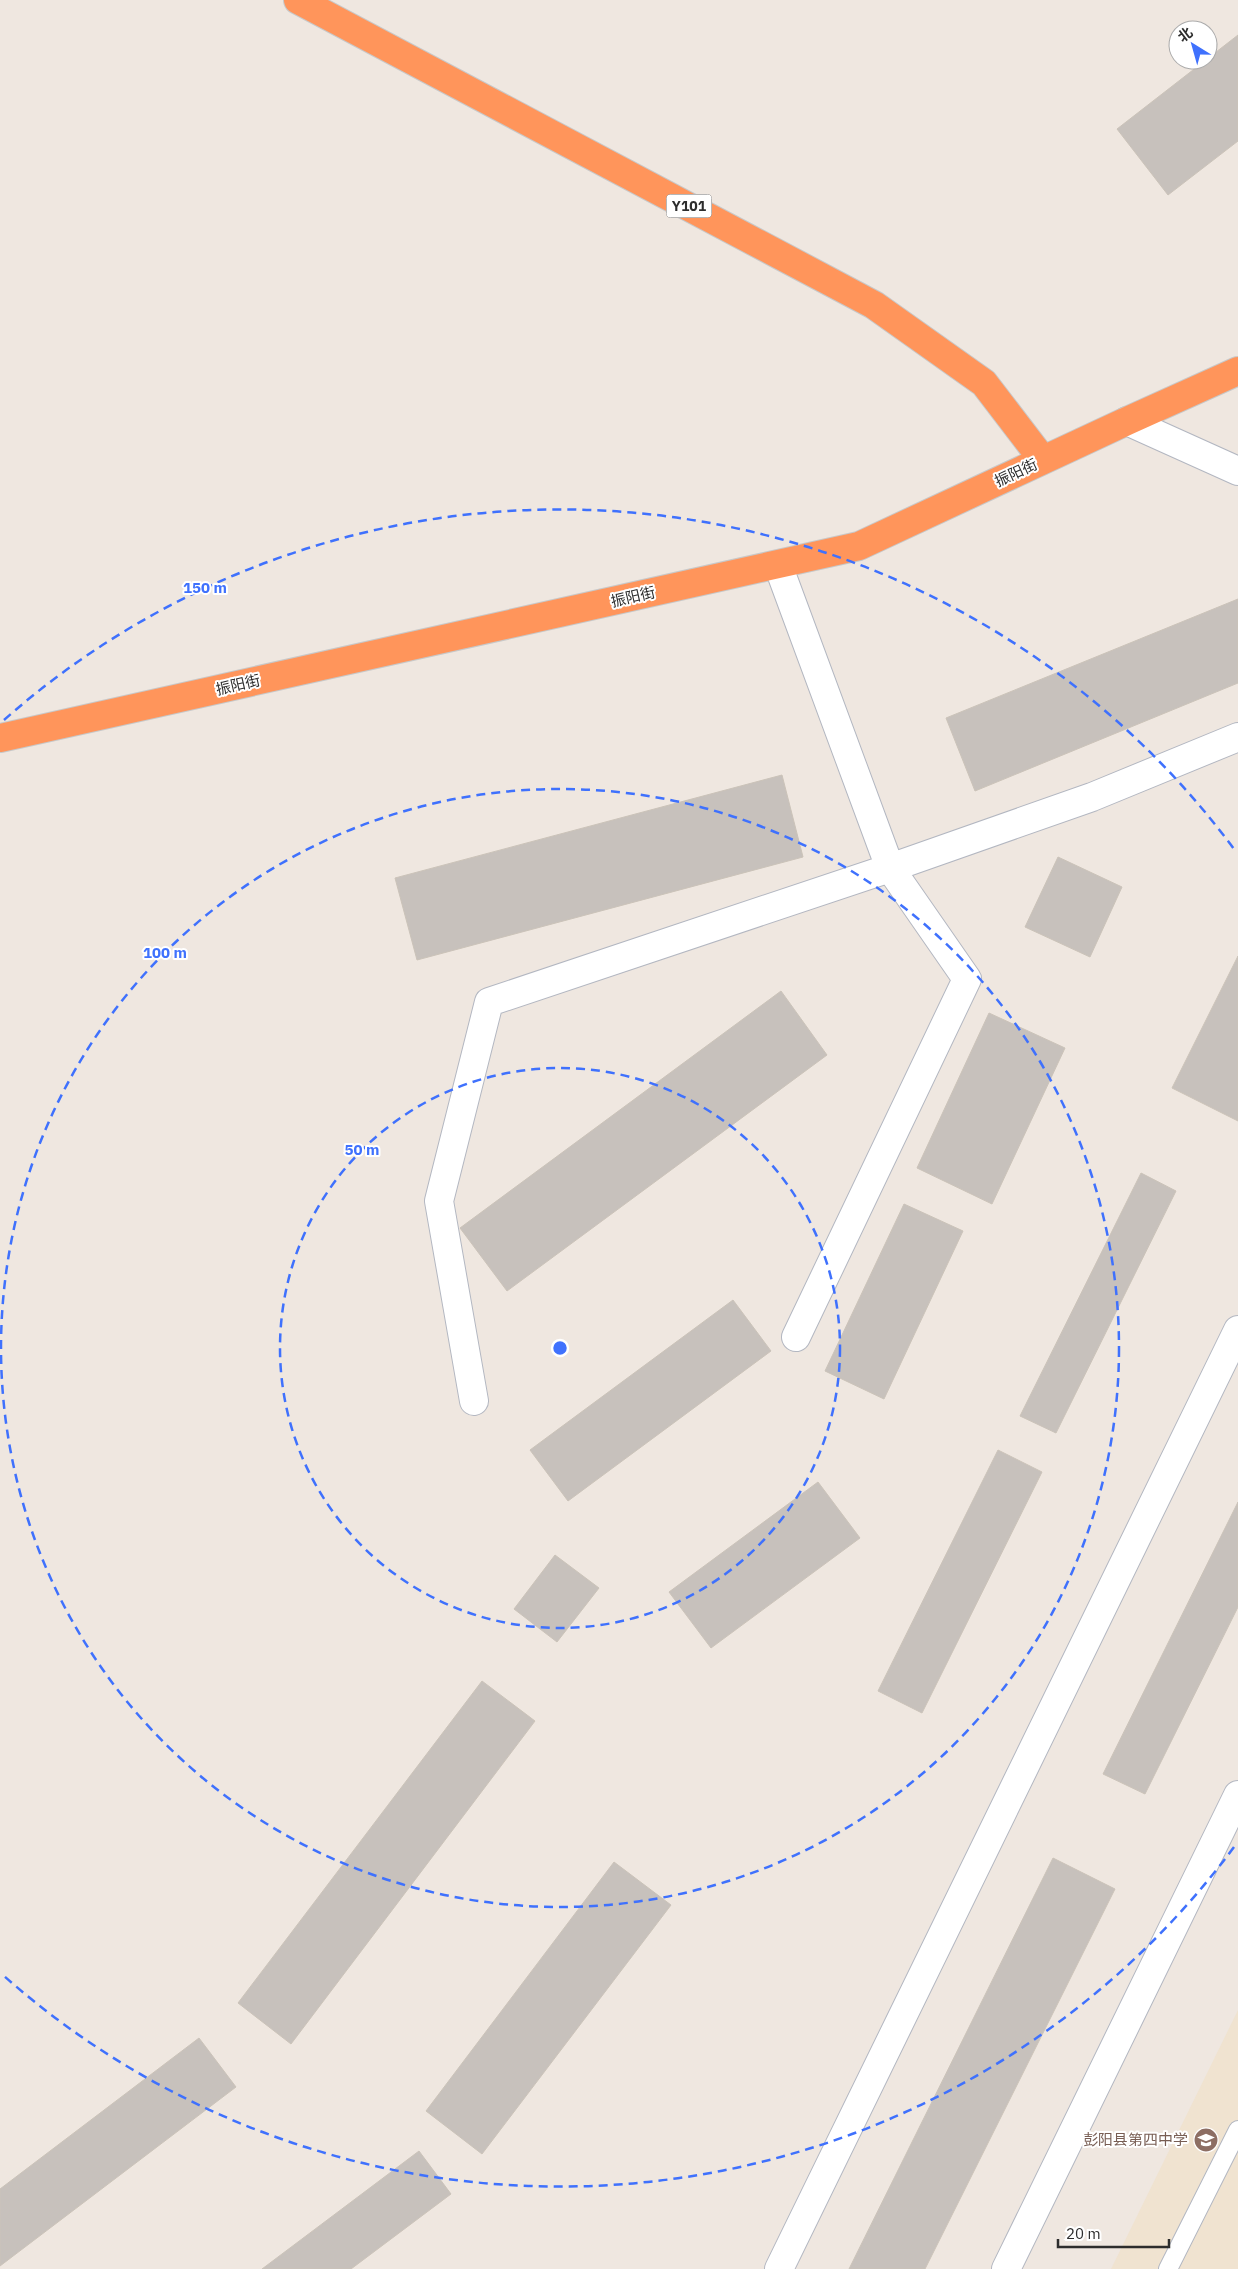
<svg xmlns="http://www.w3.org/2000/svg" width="1238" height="2269" font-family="'IBM Plex Sans','Noto Sans SC',sans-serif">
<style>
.education{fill:#f0e3d0}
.building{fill:#c7c1bc;stroke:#cbc3b9}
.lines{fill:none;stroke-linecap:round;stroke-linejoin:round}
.lane-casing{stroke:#b3b7c1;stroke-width:20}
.street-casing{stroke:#b3b7c1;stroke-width:30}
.secondary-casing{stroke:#b3b7c1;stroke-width:30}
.highway-casing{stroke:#c8c8c8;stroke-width:30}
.lane{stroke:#fff;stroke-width:18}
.street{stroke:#fff;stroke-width:28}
.secondary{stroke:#fff;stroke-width:28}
.highway{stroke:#ff955b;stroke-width:28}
.ring{fill:none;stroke:#3f71fd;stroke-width:2.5;stroke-dasharray:9 6}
.labels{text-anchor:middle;stroke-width:4;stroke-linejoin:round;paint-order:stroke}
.shield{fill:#fff;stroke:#6c6c6c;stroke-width:1}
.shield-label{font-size:14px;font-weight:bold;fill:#2d2d2d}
.street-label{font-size:15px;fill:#2d2d2d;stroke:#fff}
.education-label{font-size:15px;fill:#785e54;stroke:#fff;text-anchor:end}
.centre{fill:#3f71fd;stroke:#fff;stroke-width:2.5}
.ring-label{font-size:15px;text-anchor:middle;font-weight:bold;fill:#3f71fd;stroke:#fff;stroke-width:4;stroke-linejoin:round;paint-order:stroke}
</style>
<rect width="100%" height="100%" fill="#efe7e0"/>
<path class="education" d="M1238,2010V2269H1111Z"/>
<path class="building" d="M1238,35V141L1168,195L1117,129Z
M1238,599V683L975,791L946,718Z
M782,775L803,857L417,960L395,878Z
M1058,857L1122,887L1090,957L1025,927Z
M1238,956V1121L1172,1088Z
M781,991L827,1055L507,1291L460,1228Z
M989,1013L1065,1048L992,1204L917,1168Z
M1141,1173L1176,1191L1056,1433L1020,1416Z
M904,1204L963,1231L884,1399L825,1371Z
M733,1300L771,1351L568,1501L530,1450Z
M998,1450L1042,1472L922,1713L878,1691Z
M818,1482L860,1538L711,1648L669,1592Z
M1238,1502V1607L1145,1794L1103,1774Z
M555,1555L599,1588L557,1642L514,1609Z
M482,1681L535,1721L291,2044L238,2003Z
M1053,1858L1115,1889L925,2269H849Z
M614,1862L671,1905L482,2154L426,2111Z
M199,2038L236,2087L0,2266V2189Z
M419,2151L451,2194L351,2269H262Z"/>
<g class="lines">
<defs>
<path id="lane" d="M1168,2269L1238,2130"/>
<path id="street" d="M1127,421L1238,471
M778,565L890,868L967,979L796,1337
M474,1401L439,1201L489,1002L890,868L1092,797L1238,737
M779,2269L1238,1330"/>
<path id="secondary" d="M1006,2269L1238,1795"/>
<path id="highway" d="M298,0L874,305L984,383L1043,460
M0,738L859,546L1127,421L1238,371"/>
</defs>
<use href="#lane" class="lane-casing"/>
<use href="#street" class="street-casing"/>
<use href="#secondary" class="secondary-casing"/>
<use href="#highway" class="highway-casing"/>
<use href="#lane" class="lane"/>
<use href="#street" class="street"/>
<use href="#secondary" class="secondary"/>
<use href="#highway" class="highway"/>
</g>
<g class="ring">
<circle cx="560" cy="1348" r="280"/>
<circle cx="560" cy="1348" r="559"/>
<path d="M1234 1847A839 839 0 0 1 4 1976M4 720A839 839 0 0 1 1234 849"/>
</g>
<defs>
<symbol id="school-disc" viewBox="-11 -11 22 22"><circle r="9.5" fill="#8d6e63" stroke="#fff"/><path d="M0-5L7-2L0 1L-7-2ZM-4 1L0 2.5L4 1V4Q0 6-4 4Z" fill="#fff"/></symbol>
</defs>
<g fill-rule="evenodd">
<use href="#school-disc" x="1192" y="2126" width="28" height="28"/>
</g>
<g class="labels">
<rect class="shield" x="666.5" y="194.5" width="45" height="23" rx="4"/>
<g class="shield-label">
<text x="689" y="211">Y101</text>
</g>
<g class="street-label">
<text transform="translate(1016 473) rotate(-25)" y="5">振阳街</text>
<text transform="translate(633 597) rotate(-13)" y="5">振阳街</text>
<text transform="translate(238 685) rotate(-13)" y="5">振阳街</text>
</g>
<g class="education-label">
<text x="1188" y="2145">彭阳县第四中学</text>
</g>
</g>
<circle cx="560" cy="1348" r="8" class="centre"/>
<g class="ring-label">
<text x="205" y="593">150 m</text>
<text x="165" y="958">100 m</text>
<text x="362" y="1155">50 m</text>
</g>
<g transform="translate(1193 45) rotate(323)"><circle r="24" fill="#ffffff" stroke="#ababab"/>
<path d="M0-4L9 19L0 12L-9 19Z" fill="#3f71fd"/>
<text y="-8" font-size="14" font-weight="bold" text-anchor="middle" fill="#2d2d2d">北</text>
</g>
<path d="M1058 2239v8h111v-8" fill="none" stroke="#2d2d2d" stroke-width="2.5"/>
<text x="1066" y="2239" font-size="15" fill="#2d2d2d" stroke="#ffffff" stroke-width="4" paint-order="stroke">20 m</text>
</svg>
